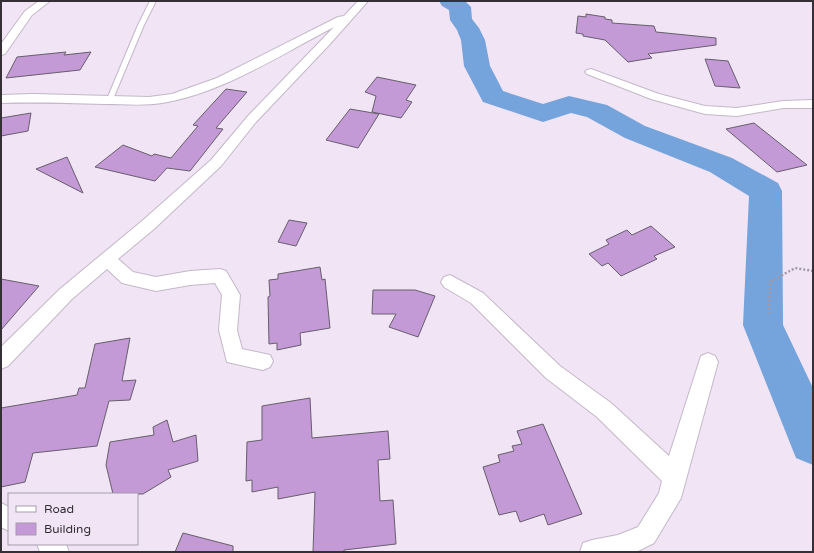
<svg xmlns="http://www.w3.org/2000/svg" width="814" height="553" font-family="'Varela Round',sans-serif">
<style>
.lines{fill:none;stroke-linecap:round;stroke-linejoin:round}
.river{fill:#75a3db;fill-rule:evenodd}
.building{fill:#c399d6;stroke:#675e6c}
.lane-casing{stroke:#c3b8c8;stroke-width:2}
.street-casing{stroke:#c3b8c8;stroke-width:2}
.path{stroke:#a299a6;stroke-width:2.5;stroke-dasharray:2 2;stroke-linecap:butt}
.lane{fill:#fff;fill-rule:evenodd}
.street{fill:#fff;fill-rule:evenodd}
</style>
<rect width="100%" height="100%" fill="#f0e4f5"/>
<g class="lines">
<path class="river" d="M439,1H465L471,7L472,19L479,28L485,40L490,66L503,91L543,104L569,96L607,105L645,126L732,158L778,183L782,191L783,325L813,388V465L796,458L743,325L749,196L710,172L625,138L587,117L571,113L543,122L483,102L464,66L461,40L457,30L450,20L449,10L442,6Z"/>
</g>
<path class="building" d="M586,14L605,17V19L612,20V23L654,26L656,32L716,38V45L648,54L652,58L628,62L605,40L583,36V34L576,33L578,16L586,17Z
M66,52L64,55L91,52L80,70L6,78L17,57Z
M705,59L728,61L740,88L715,86Z
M377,77L416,85L406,100L412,102L401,118L372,112L376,96L365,92Z
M226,89L247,92L216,128L223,129L190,171L167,168L155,181L95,167L123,145L152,156L154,154L171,158L198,126L193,125Z
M350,109L379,114L358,148L326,140Z
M31,113L28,131L1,136V118Z
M754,123L807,165L777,172L726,129Z
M67,157L83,193L36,169Z
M289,220L307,223L296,246L278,242Z
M651,226L675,247L654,256L657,259L621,276L608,263L602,266L589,254L609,244L606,240L627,230L632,235Z
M320,267L322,280L325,279L330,328L300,333L301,345L277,350V343L269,344L268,297L270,296L269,280L278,279V274Z
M1,279L39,286L1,330Z
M373,290H415L435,296L418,337L389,327L396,314H372Z
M130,338L122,381L136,380L130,400L109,401L97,446L33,453L25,482L1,487V408L77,395L79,388H85L95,344Z
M310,398L312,438L388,431L390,459L378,460L380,501L393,500L396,544L344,550V552H313L315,492L278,499V487L252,492V480L246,481L247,442L262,440V406Z
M167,420L173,442L196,435L198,461L168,470L171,477L143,494H113L106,465L110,442L154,435L153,427Z
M543,424L582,514L548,525L544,514L520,522L516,511L499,515L483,467L500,462L498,455L514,451L512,446L522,444L517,431Z
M183,533L233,546V552H175Z"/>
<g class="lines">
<defs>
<path id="lane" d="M150,1H156L144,25L113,99L108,100L107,99L138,25Z"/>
<path id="street" d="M39,1H50L32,15L5,54L1,55V44L25,11Z
M358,1H368L330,44L256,122L221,166L154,229L118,259L133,272L156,277L190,271L220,269L226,271L240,295L237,330L242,349L270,355L273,361L270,367L263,370L227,362L219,330L222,295L215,283L190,285L156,291L122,283L107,269L72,299L8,366L1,369V347L60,289L142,221L211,160L248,116L334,27C282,54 221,94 162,103C143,106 124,104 104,104C70,103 36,102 1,103V95L33,94L149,97L172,94L217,78L338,17L344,16Z
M591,69L659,94L705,106L737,108L783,101L813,100V108H783L737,116L705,114L651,99L587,74L585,72L587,70Z
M450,275L483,293L560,366L611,403L669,456L701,356L708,353L715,356L718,362L681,498L654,543L636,552H580L583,543L592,540L618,535L638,527L659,493L662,481L597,417L546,378L471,303L444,287L441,282L444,277Z
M1,503L9,507V531L1,527Z
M37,544H66L69,552H40Z"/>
</defs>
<use href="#lane" class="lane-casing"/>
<use href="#street" class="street-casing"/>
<path class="path" d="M769,313L770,282L795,268L813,271"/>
<use href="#lane" class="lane"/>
<use href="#street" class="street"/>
</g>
<rect width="814" height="553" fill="none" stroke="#343036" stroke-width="4"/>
<rect x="8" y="493" width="130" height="52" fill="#f0e4f5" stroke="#a59ca9"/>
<rect x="16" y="506" width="20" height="6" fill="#ffffff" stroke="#a59ca9"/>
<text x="44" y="513" font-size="12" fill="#343036">Road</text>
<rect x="16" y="523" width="20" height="12" fill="#c399d6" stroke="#a59ca9"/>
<text x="44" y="533" font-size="12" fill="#343036">Building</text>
</svg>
